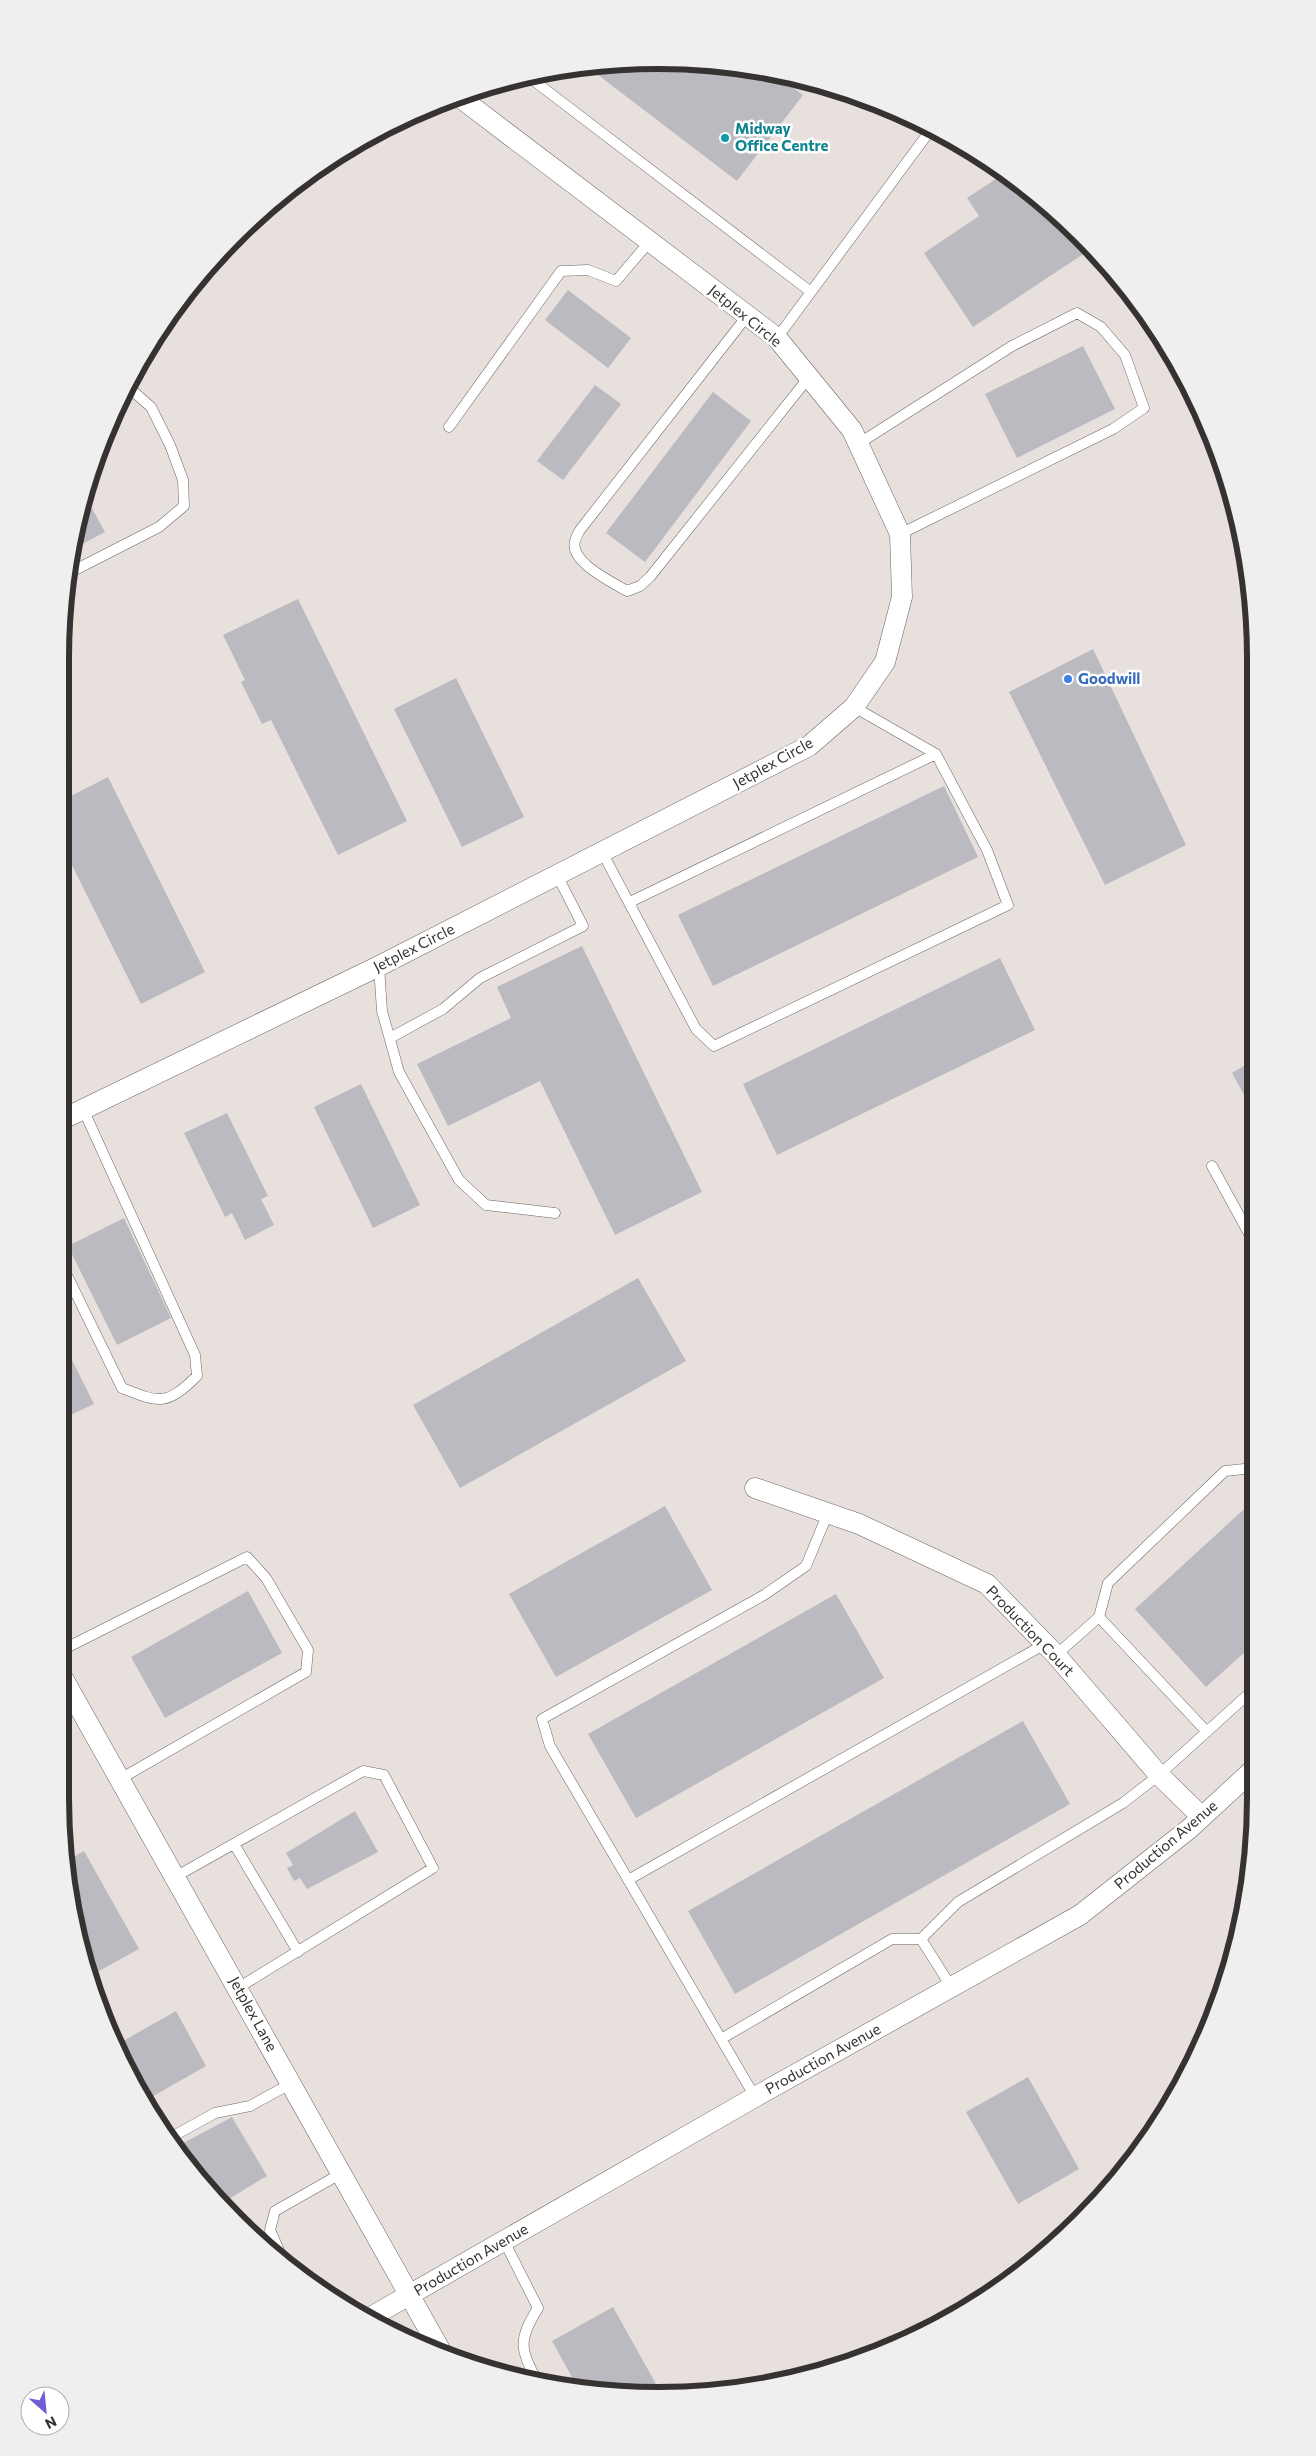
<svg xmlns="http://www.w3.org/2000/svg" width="1316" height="2456" font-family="Commissioner,sans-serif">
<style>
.building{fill:#bbbac0}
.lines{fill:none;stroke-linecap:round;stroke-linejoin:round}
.service-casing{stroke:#6c6663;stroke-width:11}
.minor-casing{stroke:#6c6663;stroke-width:21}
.service{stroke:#fff;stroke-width:10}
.minor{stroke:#fff;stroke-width:20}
.culture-dot{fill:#0f9aa8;stroke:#fff;stroke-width:2}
.shop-dot{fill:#3f7fe0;stroke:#fff;stroke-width:2}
.labels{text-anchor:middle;stroke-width:5;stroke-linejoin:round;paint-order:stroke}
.culture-label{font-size:15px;font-weight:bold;fill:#0d838f;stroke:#fff;text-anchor:start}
.street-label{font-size:15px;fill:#353231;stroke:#fff}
.shop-label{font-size:15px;font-weight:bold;fill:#366cbe;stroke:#fff;text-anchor:start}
.rim{fill:none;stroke:#353231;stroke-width:6}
</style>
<rect width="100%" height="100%" fill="#e7e0dd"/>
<path class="building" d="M697,61L775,74L803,95L737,181L585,65Z
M1002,175L1052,208L1091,249L973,327L924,253L979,216L967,198Z
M568,290L631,338L608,368L545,320Z
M1083,346L1115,409L1017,458L985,394Z
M595,385L621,404L563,480L537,461Z
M713,392L751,421L645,562L606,533Z
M84,494L105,532L73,549L80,504Z
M298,599L407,821L338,855L271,720L262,724L241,682L245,680L223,635Z
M1093,649L1186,845L1105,885L1009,692Z
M456,678L524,817L462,847L394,709Z
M108,777L205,972L141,1004L61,843V801Z
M944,786L978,857L713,986L678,915Z
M582,946L702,1192L615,1235L540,1081L448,1126L417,1064L511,1018L497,987Z
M1000,958L1035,1030L777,1155L743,1084Z
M1252,1061V1109L1232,1073Z
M361,1084L420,1205L373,1228L314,1107Z
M227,1113L268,1196L261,1199L274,1225L245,1240L232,1213L225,1217L184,1133Z
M124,1218L171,1318L117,1345L68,1246Z
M638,1278L686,1361L460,1488L413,1405Z
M60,1336L94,1404L60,1420Z
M1254,1500V1644L1206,1687L1135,1609Z
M665,1506L712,1590L556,1677L509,1594Z
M248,1591L282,1653L165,1718L131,1657Z
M836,1594L884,1678L636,1818L588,1734Z
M1023,1721L1070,1804L735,1994L688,1911Z
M355,1811L378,1852L307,1889L300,1878L294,1881L287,1868L293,1865L286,1853Z
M84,1851L139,1949L88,1977L71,1914L66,1861Z
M176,2011L206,2066L143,2102L116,2045Z
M1028,2077L1079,2169L1018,2204L966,2112Z
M232,2117L267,2176L222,2203L184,2162L174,2148Z
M613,2307L661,2393L619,2395L578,2388L552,2341Z"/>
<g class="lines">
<defs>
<path id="service" d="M529,77L811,292
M747,316L580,530C578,533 576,537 575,541C569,562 612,582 627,591L640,586L650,577L809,377
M777,338L932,128
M449,427L561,271L588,270L616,281L650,241
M858,444L1012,346L1077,313L1101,327L1125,355L1144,408L1113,429L900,534
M69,573L159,527L184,506L183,480L170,445L151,407L127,386
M602,852L696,1029L714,1046L1008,905L987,850L936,754L854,707
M630,902L936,754
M379,966L382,1011L399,1072L459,1180L486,1205L555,1213
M390,1038L443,1009L480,978L583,926L557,875
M1212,1166L1253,1241
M61,1263L122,1388C160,1403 166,1406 197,1376L195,1355L83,1109
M1099,1617L1207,1732
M60,1651L247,1557L266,1578L308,1650L306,1672L120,1779
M1056,1655L1099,1617L1108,1583L1225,1471L1254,1468
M234,1844L298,1952
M175,1877L363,1771L384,1775L433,1868L238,1988
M628,1880L1045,1644
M921,1939L952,1988
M721,2039L892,1939H921L958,1902L1123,1803L1159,1775L1254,1689
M755,2097L550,1746L542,1719L764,1595L806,1566L828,1513
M168,2139L215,2113L250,2106L292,2083
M504,2241L538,2308C518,2340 520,2349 537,2381
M285,2264L270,2230L275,2211L342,2173"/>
<path id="minor" d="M61,1120L379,966L809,746L854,707L885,662L902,597L900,534L852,430L777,338L458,96
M755,1488L859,1524L987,1584L1056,1655L1159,1775L1202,1817
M60,1673L443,2355
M369,2318L755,2097L1080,1915L1189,1829L1255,1768"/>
</defs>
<use href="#service" class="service-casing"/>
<use href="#minor" class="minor-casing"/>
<use href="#service" class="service"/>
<use href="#minor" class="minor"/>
</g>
<circle class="culture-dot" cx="725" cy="138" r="5"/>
<circle class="shop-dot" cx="1068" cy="679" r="5"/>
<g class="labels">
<g class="culture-label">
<text x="735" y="134">Midway<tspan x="735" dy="17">Office Centre</tspan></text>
</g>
<g class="street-label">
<text transform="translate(745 316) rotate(39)" y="5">Jetplex Circle</text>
<text transform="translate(773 763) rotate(-29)" y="5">Jetplex Circle</text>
<text transform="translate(414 948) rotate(-27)" y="5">Jetplex Circle</text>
<text transform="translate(1030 1631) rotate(46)" y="5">Production Court</text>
<text transform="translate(1166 1845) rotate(-40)" y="5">Production Avenue</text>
<text transform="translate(253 2014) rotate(61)" y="5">Jetplex Lane</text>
<text transform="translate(823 2059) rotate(-29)" y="5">Production Avenue</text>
<text transform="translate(471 2260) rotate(-30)" y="5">Production Avenue</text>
</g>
<g class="shop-label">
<text x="1078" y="684">Goodwill</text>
</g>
</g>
<path d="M0 0H1316V2456H0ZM658 69H658A589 589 0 0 1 1247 658V1798A589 589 0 0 1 658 2387H658A589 589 0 0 1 69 1798V658A589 589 0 0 1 658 69Z" fill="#efefef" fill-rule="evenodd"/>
<path class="rim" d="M658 69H658A589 589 0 0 1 1247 658V1798A589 589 0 0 1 658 2387H658A589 589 0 0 1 69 1798V658A589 589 0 0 1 658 69Z"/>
<g transform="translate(45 2411) rotate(153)"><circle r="24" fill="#ffffff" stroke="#aeadad"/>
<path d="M0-4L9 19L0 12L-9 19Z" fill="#705cd6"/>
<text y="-8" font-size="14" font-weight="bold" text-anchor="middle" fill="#353231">N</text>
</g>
</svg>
